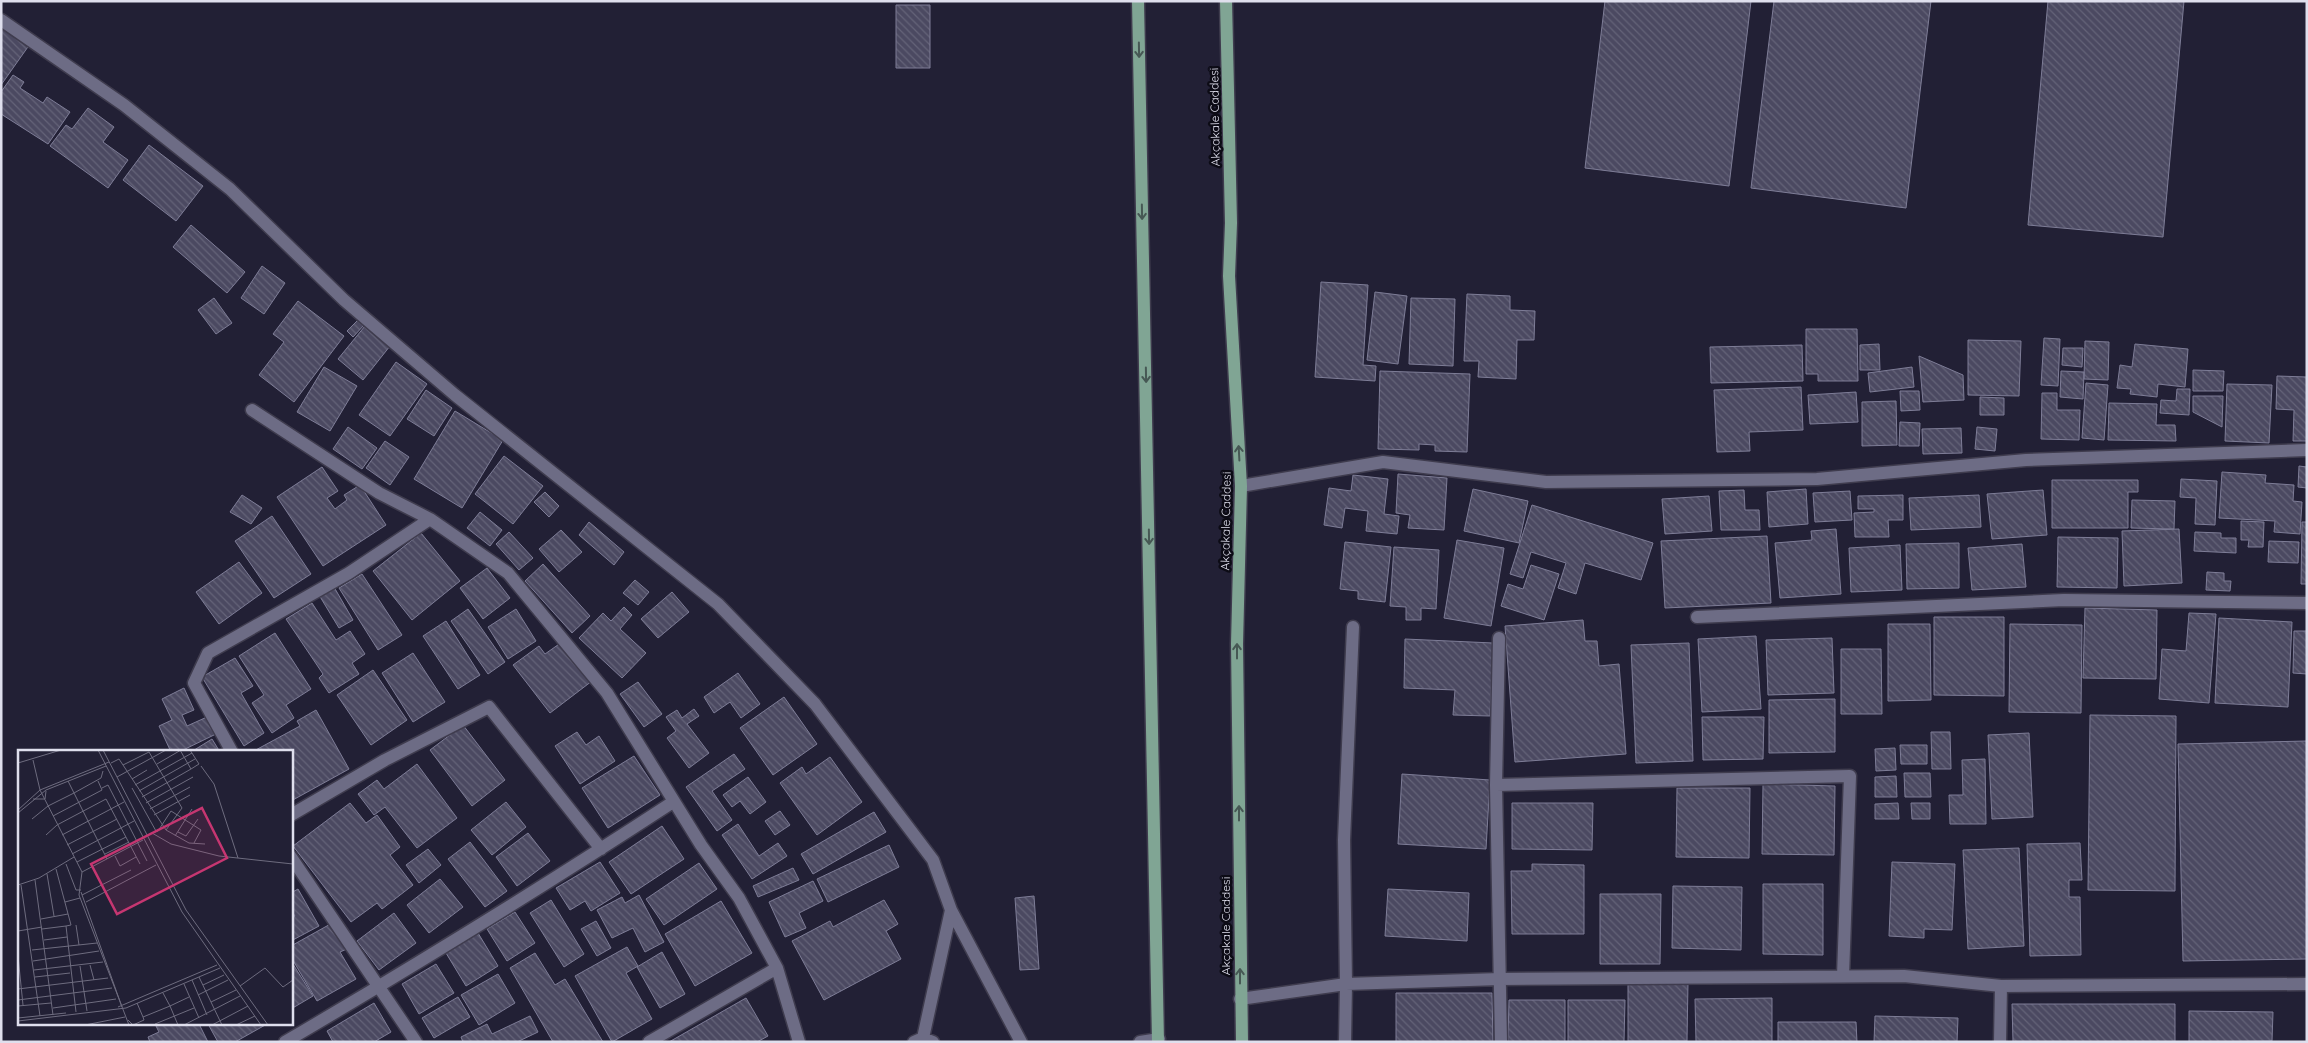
<svg xmlns="http://www.w3.org/2000/svg" width="2308" height="1043" font-family="Quicksand,sans-serif">
<style>
.building{fill:url(#building-back-hatch);stroke:#7e7d97}
.lines{fill:none;stroke-linecap:round;stroke-linejoin:round}
.minor-casing{stroke:#3f3c4e;stroke-width:15}
.major-casing{stroke:#3f3c4e;stroke-width:15}
.minor{stroke:#6d6c85;stroke-width:12}
.major{stroke:#80a594;stroke-width:12}
.oneway{stroke:#465854}
.labels{text-anchor:middle;stroke-width:5;stroke-linejoin:round;paint-order:stroke}
.street-label{font-size:12px;fill:#dfdfed;stroke:#0c0b15}
.inset-road{fill:none;stroke:#6e6c7f;stroke-width:1}
.view{fill:#c63671;fill-opacity:0.15;stroke:#c63671;stroke-width:2.5}
.inset-edge{fill:none;stroke:#dfdfed;stroke-width:2.5}
</style>
<defs>
<pattern id="building-back-hatch" width="6" height="6" patternUnits="userSpaceOnUse" patternTransform="scale(1.25)"><rect width="6" height="6" fill="#4b4961"/><path d="M-1 5l2 2M0 0l6 6M5-1l2 2" fill="none" stroke="#646378"/></pattern>
</defs>
<rect width="100%" height="100%" fill="#222035"/>
<path class="building" d="M1605,1H1751L1729,186L1585,168Z
M1774,1H1931L1906,208L1751,188Z
M2048,1H2184L2163,237L2028,225Z
M896,5H930V68H896Z
M1,24L30,44L1,85Z
M13,75L24,82L20,88L43,103L47,97L70,112L48,144L1,114V92Z
M88,108L114,127L103,142L128,160L108,188L50,146L66,125L72,129Z
M149,145L203,186L176,221L123,180Z
M191,225L245,272L227,293L173,247Z
M262,266L285,283L264,314L241,298Z
M1321,282L1368,285L1363,365L1376,366L1375,381L1315,377Z
M1375,292L1407,296L1398,364L1367,360Z
M1467,294L1510,296V310L1535,311L1534,340H1517L1516,379L1478,377L1479,361H1464Z
M214,298L232,323L216,334L198,310Z
M1411,298L1455,299L1453,366L1409,364Z
M298,301L344,336L294,402L259,375L284,342L273,334Z
M359,319L365,324L353,337L347,331Z
M365,326L390,346L363,380L338,359Z
M1806,329H1857L1858,381H1818V374H1806Z
M2044,338L2060,339L2058,386L2041,385Z
M1968,340L2021,341L2019,396L1968,395Z
M2085,341L2109,342L2108,380L2084,379Z
M1879,344L1880,370H1860V345Z
M2135,344L2188,349L2185,387L2158,384L2157,397L2130,394L2131,389L2117,388L2120,365L2132,367Z
M1802,345L1803,381L1711,383L1710,347Z
M2063,348H2083L2082,367L2062,365Z
M1919,356L1963,375L1964,400L1923,402Z
M396,362L427,384L390,436L359,415Z
M324,367L357,386L330,431L297,412Z
M1912,367L1914,387L1870,392L1868,373Z
M2193,370L2224,371L2223,391H2193Z
M1380,371L1470,374L1467,452L1435,451V445L1419,444V450L1378,449Z
M2061,371L2084,372L2083,399L2060,397Z
M2277,376L2307,377V441H2293L2294,410L2276,409Z
M2086,383L2108,385L2104,440L2082,438Z
M2227,384L2272,385L2269,443L2225,441Z
M1801,387L1803,430L1749,432L1750,451L1717,452L1714,390Z
M2177,389H2190L2189,415L2160,413L2161,400L2176,401Z
M426,390L452,408L434,436L407,419Z
M1900,391H1919L1920,410L1901,411Z
M1856,392L1858,422L1810,424L1808,395Z
M2042,393H2057V410H2080L2079,440L2041,439Z
M2193,396H2223L2222,427L2193,412Z
M1980,397L2004,398V415H1980Z
M1896,401L1897,445L1862,446V402Z
M2109,403L2157,404L2156,425H2175L2176,441L2108,440Z
M455,411L503,440L462,508L414,479Z
M1900,422L1920,423L1919,446H1899Z
M348,427L377,448L362,469L333,449Z
M1977,427L1997,429L1995,451L1975,449Z
M1961,428L1962,453L1923,454L1922,429Z
M385,441L409,457L390,485L366,468Z
M504,456L543,486L513,524L475,494Z
M2299,466L2307,467V488L2298,487Z
M322,467L338,491L327,498L335,509L347,500L344,495L360,485L386,525L323,566L277,497Z
M2222,472L2266,475L2265,483L2294,485L2293,501L2302,502L2300,534L2274,532L2275,521L2219,518Z
M1398,474L1447,478L1444,530L1408,528L1410,515L1396,513Z
M1353,475L1388,479L1384,514L1399,516L1397,534L1366,531L1368,511L1345,508L1342,528L1324,525L1329,488L1351,491Z
M2181,479L2217,481L2215,525L2195,524L2196,498L2180,497Z
M2052,480H2138V492H2128V528H2052Z
M1473,489L1528,501L1519,543L1464,531Z
M1806,489L1808,524L1769,527L1767,492Z
M1744,490L1745,510H1759L1760,530H1721L1719,491Z
M2043,490L2047,535L1992,539L1987,494Z
M1850,491L1852,520L1815,522L1813,493Z
M545,492L559,506L549,517L534,502Z
M242,495L262,508L251,524L230,512Z
M1903,495V520H1888L1889,537H1855L1854,513L1874,512V509H1858V496Z
M1979,495L1981,527L1911,530L1909,498Z
M1709,496L1712,531L1665,534L1662,499Z
M2132,500L2175,501L2174,529L2131,528Z
M1532,505L1653,543L1641,580L1585,563L1576,594L1558,588L1566,563L1531,552L1523,578L1510,574Z
M480,512L502,530L490,546L467,528Z
M272,516L311,574L274,598L235,541Z
M2241,521L2264,522L2263,547H2248L2249,540H2241Z
M589,522L624,552L614,565L579,535Z
M2302,522H2307V584H2301Z
M1836,529L1841,594L1780,598L1775,543L1812,540L1811,531Z
M2179,529L2182,583L2124,586L2122,531Z
M561,530L582,552L559,572L539,549Z
M509,532L533,558L519,570L496,544Z
M2195,532L2221,533V538H2236V553L2194,551Z
M421,533L460,581L412,620L373,571Z
M1767,536L1771,603L1665,608L1661,541Z
M2058,537L2118,538L2117,588L2057,587Z
M1457,540L1504,548L1491,626L1444,618Z
M2269,541L2299,542L2298,563L2268,562Z
M1345,542L1391,547L1385,602L1358,599V591L1340,589Z
M1959,543V588L1907,589L1906,544Z
M2022,544L2026,587L1972,590L1968,548Z
M1900,545L1902,590L1851,592L1849,548Z
M1394,547L1439,550L1436,609L1421,608V620H1406V607L1390,606Z
M239,562L262,593L219,624L196,592Z
M543,564L590,616L572,633L525,581Z
M1531,565L1559,574L1544,620L1501,606L1508,584L1523,589Z
M487,568L510,598L483,619L460,588Z
M2207,572L2224,573V581H2231L2230,591L2206,590Z
M362,574L402,635L378,650L339,588Z
M635,580L649,592L638,605L623,593Z
M334,587L353,620L339,628L319,595Z
M672,592L689,612L658,638L641,619Z
M312,603L336,640L350,631L365,654L352,663L359,674L329,693L319,678L323,674L286,619Z
M624,607L632,615L620,629L646,653L622,678L579,638L603,613L611,621Z
M2085,608L2157,610L2156,679L2083,678Z
M468,609L505,662L488,674L451,621Z
M516,609L536,641L508,659L488,627Z
M2189,613L2216,614L2209,703L2159,699L2162,649L2186,651Z
M1934,617H2004V696L1934,695Z
M2219,618L2292,622L2288,707L2215,703Z
M1583,620L1585,641H1597L1599,666L1619,664L1626,754L1515,762L1505,626Z
M446,621L480,675L458,689L423,636Z
M1888,624H1930L1931,700L1888,701Z
M2010,624L2082,625L2081,713L2009,712Z
M2294,631H2307V674L2293,673Z
M275,633L311,689L286,705L294,718L272,733L252,703L264,695L239,656Z
M1756,636L1761,709L1702,712L1698,639Z
M1832,638L1834,693L1768,695L1766,640Z
M1405,639L1493,643L1490,716L1453,715L1455,690L1404,688Z
M562,642L592,681L550,713L513,665L539,646L545,654Z
M1689,643L1693,761L1636,763L1631,645Z
M1841,649H1881L1882,714H1841Z
M413,653L445,702L413,722L382,673Z
M235,658L253,686L241,693L264,733L244,746L202,677Z
M373,670L407,720L371,745L337,695Z
M738,673L760,704L741,718L730,702L714,713L704,697Z
M638,682L662,714L644,727L620,694Z
M184,688L194,710L182,715L187,726L207,717L216,734L179,752H171L159,726L172,720L162,699Z
M784,697L817,744L773,775L740,728Z
M1835,699V752L1769,753V700Z
M694,709L699,716L687,724L709,753L689,768L667,738L676,731L666,717L677,710L682,718Z
M316,710L349,769L291,801V752H252L300,726L297,721Z
M2090,715L2176,716L2175,891L2088,890Z
M1702,717H1764L1763,759L1703,760Z
M463,725L505,780L472,806L430,750Z
M577,732L586,745L599,736L615,761L580,784L555,746Z
M1931,732H1950L1951,769H1932Z
M2029,733L2033,817L1992,819L1988,735Z
M212,739L220,752H191Z
M2307,741V959L2183,961L2178,744Z
M1900,745H1927V764H1901Z
M1895,748L1896,770L1876,771L1875,749Z
M734,754L745,769L712,791L732,820L717,831L686,787Z
M634,756L660,795L608,828L582,788Z
M830,757L862,802L817,835L780,783L802,767L806,774Z
M1985,759L1986,824H1950L1949,795H1963L1962,760Z
M417,764L457,818L417,848L385,807L374,815L358,794L377,780L384,789Z
M1904,773H1930L1931,797H1905Z
M1402,774L1490,780L1486,849L1398,844Z
M1896,776L1897,797H1875V777Z
M748,777L766,802L750,814L740,801L732,807L723,795Z
M1763,784L1835,786L1834,855L1762,854Z
M1677,788H1750L1749,858L1676,857Z
M506,802L526,827L492,855L471,830Z
M350,803L366,823L377,815L400,847L390,855L413,885L382,909L377,903L351,922L293,846Z
M1512,803H1593L1592,850L1512,849Z
M1898,803L1899,819H1875V804Z
M1911,803H1930V819H1912Z
M780,811L790,825L775,835L765,821Z
M874,812L886,832L813,874L801,854Z
M738,824L759,856L778,843L787,856L752,879L722,835Z
M662,826L684,859L631,894L609,862Z
M528,833L550,861L517,886L496,857Z
M470,842L507,891L485,907L448,859Z
M2080,843L2082,880H2069V897H2080L2081,955L2030,956L2027,844Z
M889,845L899,867L828,902L817,879Z
M2019,848L2024,946L1968,949L1963,850Z
M428,849L441,865L419,883L406,865Z
M600,862L620,893L591,911L585,901L570,910L556,888Z
M1892,862L1955,864L1952,930L1924,929V938L1889,936Z
M699,863L717,889L664,925L646,899Z
M1532,864L1584,865V934H1512L1511,871H1532Z
M793,868L799,880L758,897L753,886Z
M440,879L463,907L429,933L407,905Z
M813,881L823,901L799,913L806,928L785,937L769,902Z
M1763,884H1823V955L1763,954Z
M1673,886L1742,887L1741,950L1672,948Z
M298,889L319,926L291,941V918L295,916L291,910V893Z
M1388,889L1469,893L1467,941L1385,936Z
M1600,894H1661L1660,964H1600Z
M639,895L664,942L645,952L633,928L612,938L597,910L622,897L625,903Z
M1034,896L1039,969L1020,970L1015,898Z
M551,900L584,954L564,967L530,913Z
M884,900L898,924L886,931L901,959L824,1000L792,941L830,921L833,927Z
M721,901L752,953L695,986L665,934Z
M515,912L535,943L507,961L487,929Z
M394,913L416,943L379,970L357,941Z
M596,921L611,948L597,956L581,929Z
M334,922L349,948L340,952L356,979L317,1001L291,957V946Z
M478,933L498,966L466,986L446,953Z
M627,947L638,966L626,973L652,1019L612,1042L575,976Z
M662,952L685,994L660,1008L637,967Z
M535,953L555,985L565,979L603,1042H553L510,968Z
M291,961L313,996L291,1009Z
M436,964L454,993L419,1014L402,984Z
M498,974L515,1003L479,1025L461,995Z
M1628,982H1688L1687,1041H1628Z
M1396,993H1492L1493,1042H1396Z
M458,997L470,1017L434,1038L422,1018Z
M746,998L768,1036L757,1042H669Z
M1772,998V1042H1696L1695,999Z
M1509,1000H1565V1042H1508Z
M1568,1000H1625L1624,1042H1568Z
M374,1003L391,1032L374,1042H333L327,1031Z
M2012,1004H2175V1042H2013Z
M2189,1011L2273,1012L2272,1041L2189,1042Z
M530,1016L538,1032L517,1042H463L461,1037L487,1024L492,1034Z
M1875,1016L1958,1018L1957,1042H1874Z
M1778,1022H1856L1857,1042H1778Z
M155,1024H199L208,1042H150L148,1037L159,1032Z
M208,1024H267L235,1042H218Z"/>
<g class="lines">
<defs>
<path id="minor" d="M1,20L124,105L230,189L344,300L455,395L718,604L815,704L933,860L951,910L1021,1042
M252,410L379,493L430,519L508,573L607,693L701,845L739,898L777,968L799,1042
M1241,486L1383,462L1546,482L1817,479L2026,460L2307,450
M1697,617L2064,600L2307,603
M1499,638L1496,785L1501,1042
M232,752L194,683L208,653L349,573L430,519
M1496,785L1850,776L1843,976
M291,815L385,760L489,707L601,849
M291,857L416,1042
M1240,999L1346,984L1500,979L1904,976L2001,986L2307,984
M923,1038L951,910
M285,1042C416,965 546,885 673,802
M649,1042L777,968
M914,1042L923,1038L933,1042
M1140,1042L1159,1039
M1345,1042L1346,984L1344,840L1353,627
M2000,1042L2001,986"/>
<path id="major" d="M1138,1L1158,1042
M1226,1L1231,223L1229,276L1241,486L1237,644L1242,1042"/>
</defs>
<use href="#minor" class="minor-casing"/>
<use href="#major" class="major-casing"/>
<use href="#minor" class="minor"/>
<use href="#major" class="major"/>
</g>
<defs><path id="oneway-shaft" d="M-6 0H5M1.5-3L5.5 0L1.5 3" fill="none" stroke-width="1.6" stroke-linecap="round" stroke-linejoin="round" transform="scale(1.25)"/></defs>
<g class="oneway">
<use href="#oneway-shaft" transform="translate(1139 50) rotate(89)"/>
<use href="#oneway-shaft" transform="translate(1142 212) rotate(89)"/>
<use href="#oneway-shaft" transform="translate(1146 375) rotate(89)"/>
<use href="#oneway-shaft" transform="translate(1239 453) rotate(-93)"/>
<use href="#oneway-shaft" transform="translate(1149 537) rotate(89)"/>
<use href="#oneway-shaft" transform="translate(1237 651) rotate(-90)"/>
<use href="#oneway-shaft" transform="translate(1239 813) rotate(-90)"/>
<use href="#oneway-shaft" transform="translate(1240 976) rotate(-90)"/>
</g>
<g class="labels">
<g class="street-label">
<text transform="translate(1215 117) rotate(-91)" y="4">Akçakale Caddesi</text>
<text transform="translate(1226 521) rotate(-89)" y="4">Akçakale Caddesi</text>
<text transform="translate(1226 926) rotate(-90)" y="4">Akçakale Caddesi</text>
</g>
</g>
<g transform="translate(18 750)">
<rect width="275" height="275" fill="#222035"/>
<path class="inset-road" d="M80,0L164,162L243,275M85,0L168,160L250,275M172,0L181,14L173,19M15,10L22,40L64,122L61,145L111,275M0,13L43,0M93,13L101,9L105,15L131,2L164,58L148,80M139,14L163,0M105,15L148,80L171,93L187,94M183,16L196,34L220,108M85,21L83,28L56,43L89,109M99,27L148,0M114,29L129,20M117,35L174,3M84,38L90,35L129,111M114,38L138,81M121,41L177,9M124,47L173,19L162,0M15,49H27L28,41M128,53L175,27M132,59L172,37M0,60L22,40L91,12M0,63L28,40L88,16M136,65L172,45M35,66L84,40L80,31M14,69L30,56L56,43L50,31M160,82L168,86L180,69M134,83L140,81L153,61L183,80L176,93M28,85L39,75L88,49L122,114M44,85L106,52M130,85L134,83L153,94L201,106L275,114M157,86L174,59M49,95L99,69M54,104L116,71M87,104L111,92M97,106L102,116L118,107M59,112L108,87M48,114L58,140H63M38,119L53,175L48,176L58,262M64,122L125,90M29,124L36,166M17,130L35,265M0,135L21,128L56,107M3,135L22,266M63,142L104,257M64,145L113,120M47,152L62,148M68,152L138,115M23,169L50,164M58,175L61,195M24,179L48,176M0,181L24,177M26,190L49,187M14,200L79,193M0,206L5,255M15,211L81,201M72,215L76,230M62,216L69,261M16,220L85,212M17,227L52,223M181,227L204,275M174,230L189,265M166,234L181,268M185,235L206,225M222,236L247,218L265,237L275,230M0,239L90,228M180,245L210,230M0,250L94,238M193,252L218,240M119,253L125,267L152,256L145,243M0,256L33,253M100,257L199,215M35,258L98,249M0,268L48,263M110,270L115,275L126,270L125,267M0,271L108,258L202,218M137,274L176,258M67,275L107,267M160,275L152,256L171,247M166,275L222,246M194,275L230,256M218,275L237,266"/>
<path class="view" d="M184,58L209,108L99,164L73,114Z"/>
<rect width="275" height="275" class="inset-edge"/>
</g>
<rect width="2308" height="1043" fill="none" stroke="#dfdfed" stroke-width="5"/>
</svg>
